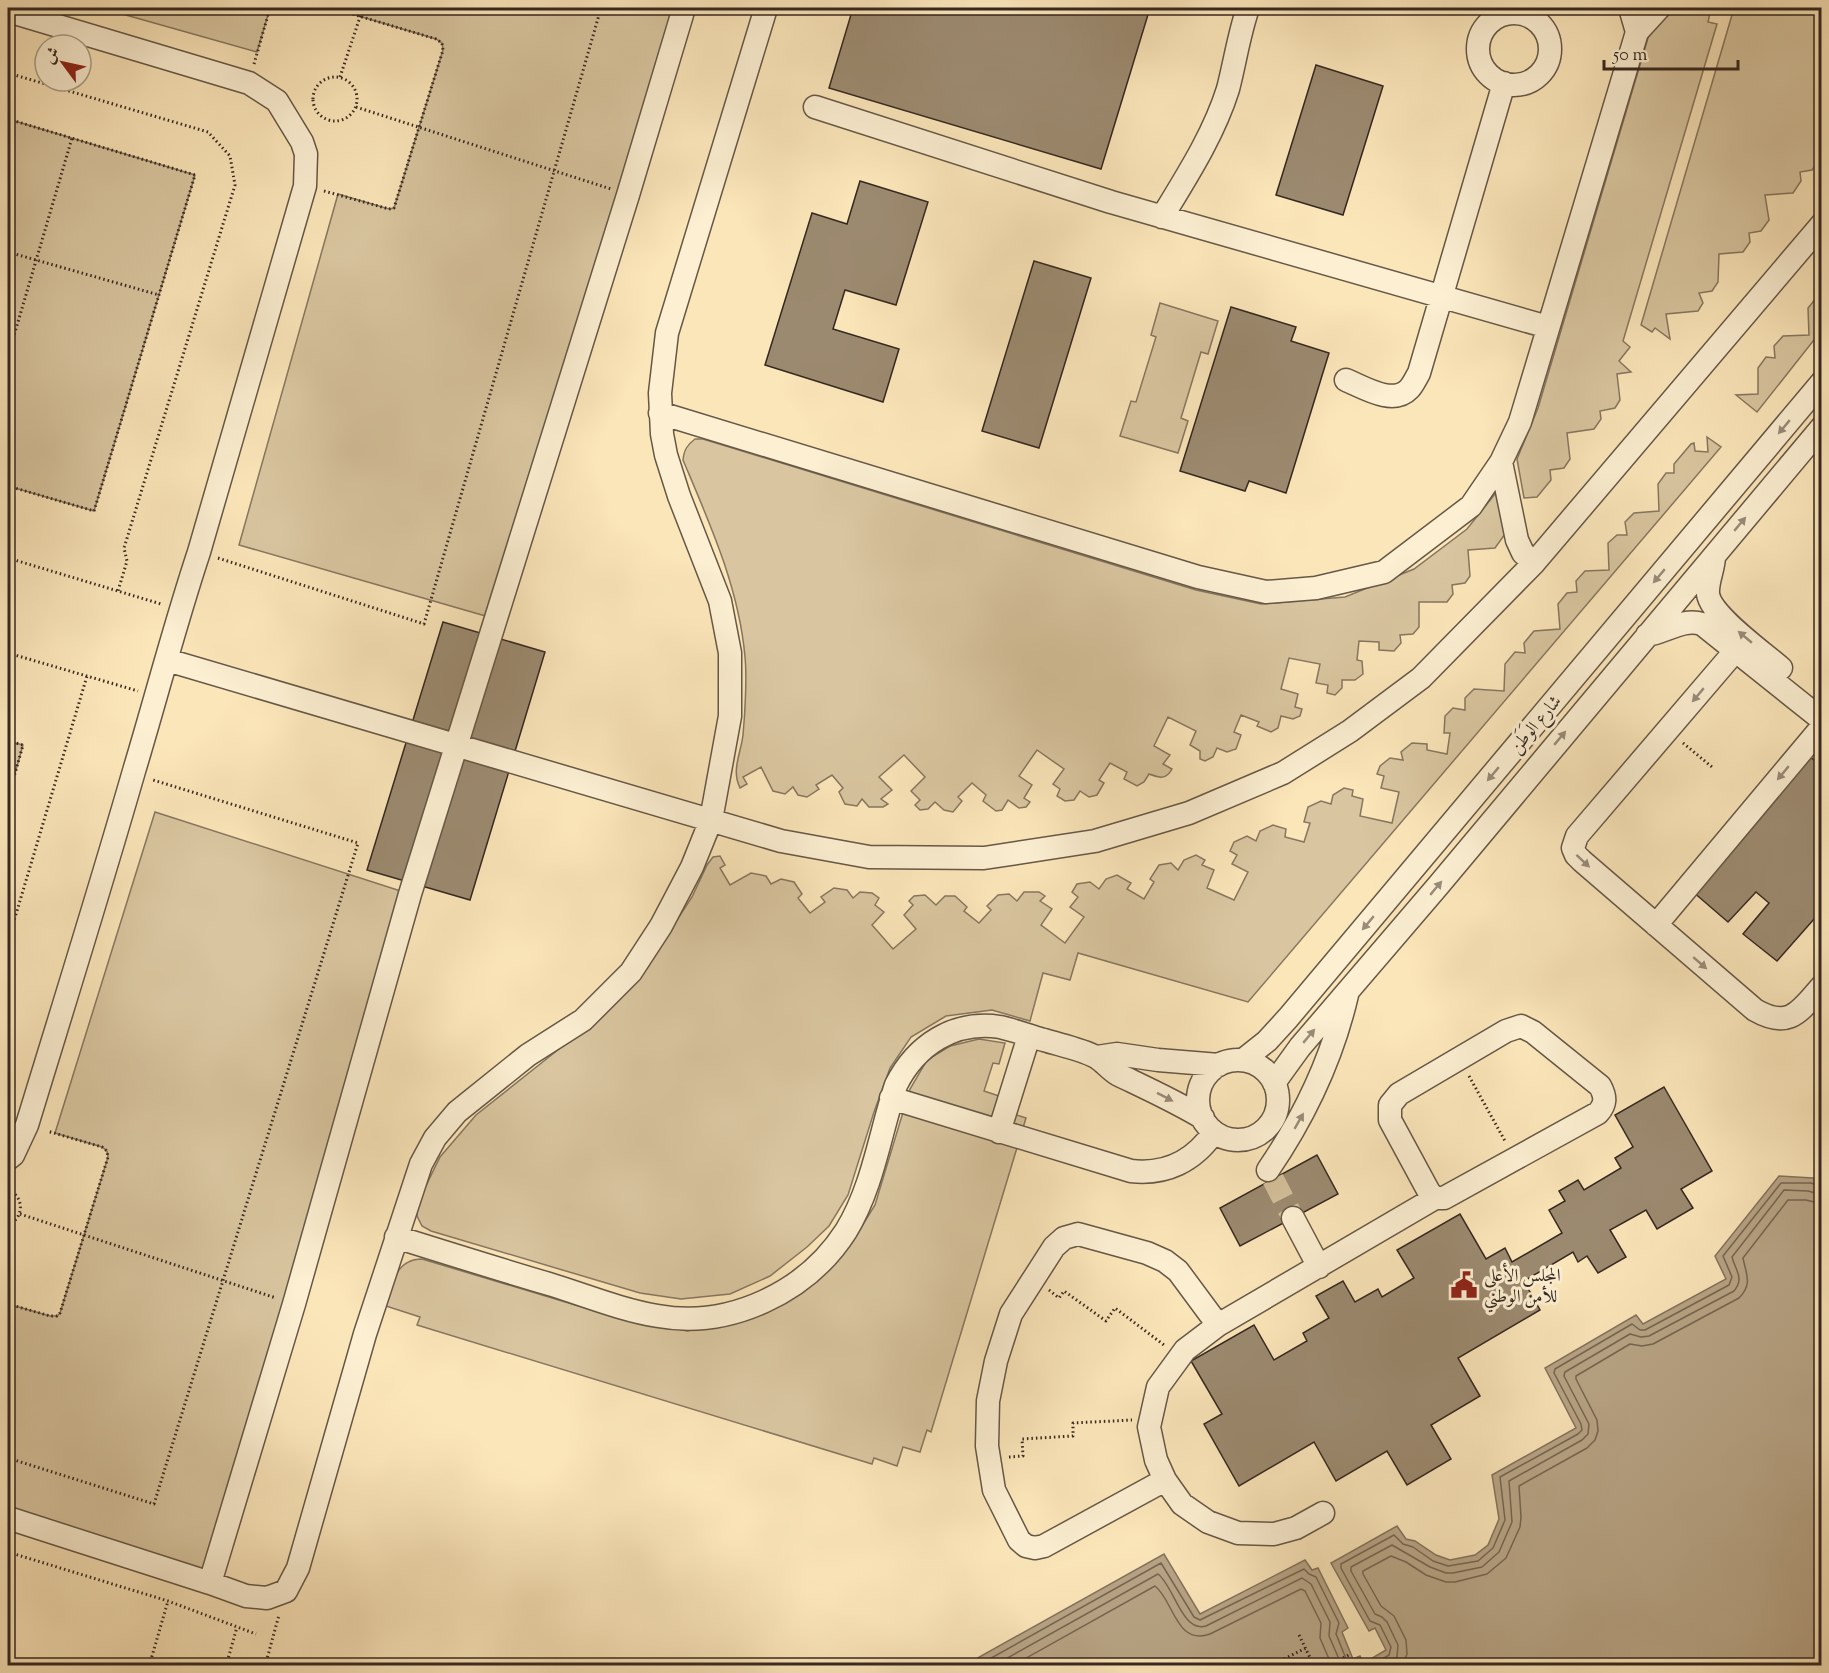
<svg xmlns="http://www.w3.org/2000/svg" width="1829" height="1673" font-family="'Sorts Mill Goudy',Amiri,serif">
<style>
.green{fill:#d9c6a0;stroke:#877660;stroke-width:1.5}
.water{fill:#b8a586;stroke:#84735d;stroke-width:1.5}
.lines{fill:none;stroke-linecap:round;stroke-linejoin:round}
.shore{stroke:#766653;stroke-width:1.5}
.building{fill:#9c8a70;stroke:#352720;stroke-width:1.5}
.minor-tunnel{stroke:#d3c09b;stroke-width:22;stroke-dasharray:22 11;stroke-linecap:butt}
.minor-casing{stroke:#665746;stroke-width:25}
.path{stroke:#352720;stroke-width:3;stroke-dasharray:1.5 3;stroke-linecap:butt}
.minor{stroke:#fcefd2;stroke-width:22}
.oneway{fill:#988b79}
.labels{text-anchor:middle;stroke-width:6;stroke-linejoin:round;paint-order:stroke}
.street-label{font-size:18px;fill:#352720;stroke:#fcefd2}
.poi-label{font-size:18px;fill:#352720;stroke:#fcefd2;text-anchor:start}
</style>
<rect width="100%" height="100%" fill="#fbe6ba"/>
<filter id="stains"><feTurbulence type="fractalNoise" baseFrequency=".00333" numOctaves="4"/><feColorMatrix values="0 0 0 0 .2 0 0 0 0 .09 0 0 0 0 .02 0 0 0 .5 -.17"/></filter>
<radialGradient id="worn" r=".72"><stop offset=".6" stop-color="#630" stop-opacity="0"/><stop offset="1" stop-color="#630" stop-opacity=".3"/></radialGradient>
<path class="green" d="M101,8H270L257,52Z
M332,8H684L496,619L239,545L338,194L389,209L394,208L443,50L442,43L436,39Z
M1676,8H1686L1710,13L1708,22L1717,24L1623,341L1630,347L1619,361L1631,372L1617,374L1620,400L1615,408L1600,411L1601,419L1594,429L1567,433L1570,459L1564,468L1550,470L1551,480L1537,497L1524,498L1517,459L1538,408L1648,38L1655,22L1669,15Z
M1734,8H1821V133L1815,134L1818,162L1812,170L1800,172L1801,181L1793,193L1765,195L1769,220L1761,231L1749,233L1750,242L1743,252L1719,254L1718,282L1712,291L1699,293L1703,303L1698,311L1666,314L1670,339L1655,328L1652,332L1641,325Z
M8,119L195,175L94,511L8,486Z
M1817,297L1821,298V331L1757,412L1736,395L1758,394V368L1766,357L1775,358L1774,346L1783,336L1809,335L1808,308Z
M1160,303L1218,321L1208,354L1201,352L1181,418L1188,421L1178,453L1120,436L1131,401L1136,402L1156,337L1151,335Z
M1707,437L1721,447L1248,1002L1078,953L1070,980L1043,973L1030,1021L992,1010L946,1016L911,1037L890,1068L874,1112L848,1195L829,1226L807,1247L770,1276L730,1294L681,1299L640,1293L431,1231L422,1226L417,1216L418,1202L440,1157L476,1115L564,1045L642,974L692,897L707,865L713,857L720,856L725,865L720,868L730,885L751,873L766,876L771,884L781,879L794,882L802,894L798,898L810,913L825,902L821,897L834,888L847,890L853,898L860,892L872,893L879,898L875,905L884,912L872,925L893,949L916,929L904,915L913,905L909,901L914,896L925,895L936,905L945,896H955L967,907L964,911L979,923L991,910L987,906L998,895L1009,894L1017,901L1024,892H1039L1045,896L1040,901L1052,909L1041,925L1065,943L1084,917L1070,907L1078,897L1072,892L1077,884L1090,882L1099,889L1106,879L1117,875L1131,883L1127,889L1144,899L1154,882L1150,879L1159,865L1171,863L1178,870L1184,860L1196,855L1205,860L1202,865L1214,870L1207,888L1234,900L1248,872L1232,864L1237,855L1230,851L1234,842L1247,836L1256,841L1260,831L1273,825L1286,829L1285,837L1304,842L1310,823L1304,822L1308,807L1321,801L1331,804L1333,795L1344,788L1353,790L1352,796L1363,799L1360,816L1392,823L1399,792L1381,788L1384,776L1377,774L1380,766L1390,758L1403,760L1401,752L1412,743L1427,744V750L1447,754L1450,733H1444L1445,716L1453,708L1465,710V698L1474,689L1504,691L1505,664L1515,652L1525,653L1524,643L1534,631L1560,629L1558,604L1567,593L1577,592L1576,581L1585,571L1609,570L1608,543L1617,535H1627L1625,522L1634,513L1659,511L1658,484L1666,473H1674V464L1691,444L1694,443L1695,451L1708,452Z
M695,439H703L1196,590L1261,604L1345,597L1414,569L1467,529L1499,489L1505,534L1495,548L1468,550L1470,576L1465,583L1452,585L1453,594L1447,602H1419V627L1413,634L1400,635L1401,643L1394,651L1379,650V642L1359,641L1357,660L1362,661L1363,674L1355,680H1342V688L1335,695L1327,693L1328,685L1316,683L1320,664L1289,658L1281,689L1298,694L1295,707L1302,709L1300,716L1293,719L1281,716L1278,728L1271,732L1257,726L1259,722L1241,715L1234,732L1241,735L1236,749L1227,752L1217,748L1213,757L1205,761L1200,759V751L1190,745L1196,731L1168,717L1154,746L1170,755L1163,764L1172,769C1166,780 1160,778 1149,774L1144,782L1137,786L1124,779L1127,772L1110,763L1099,780L1104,783L1097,795L1089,797L1080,791L1074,800L1065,801L1057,796L1060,789L1053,784L1064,769L1037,750L1019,776L1032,785L1024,798L1030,802L1026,807L1019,808L1008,800L1002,810L996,811L983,801L986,795L972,783L958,797L962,801L953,812L944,810L935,802L928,809L920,810L915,805L920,800L911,791L925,777L904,755L879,777L892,790L881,799L888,804L883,807H869L862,799L857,806L845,804L839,792L843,788L832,775L816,785L819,789L807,797L798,795L793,787L785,794L773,791L761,767L743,777L747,784L740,788C731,770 741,753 743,735C745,714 747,677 745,657C739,588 710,524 683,460C684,450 687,445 695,439Z
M8,741L23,745L8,798Z
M155,812L410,894L210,1583L8,1518V1304L50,1316H57L60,1313L108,1157L107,1151L102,1147L55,1133Z
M979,1039L1005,1043L999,1064L993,1063L984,1091L999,1096L995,1108L1026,1118L931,1432L927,1430L920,1452L903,1447L897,1466L874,1458L872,1464L417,1325L420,1317L386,1306C392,1285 395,1259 422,1259L592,1310L687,1331L754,1317L810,1286L851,1244L875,1205L910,1089L927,1060L950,1046Z"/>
<path class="water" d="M1779,1176L1813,1178L1821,1183V1665H965L1164,1554L1200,1614L1305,1560L1312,1570L1318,1568L1348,1628L1342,1632L1353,1659L1360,1656L1364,1663L1386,1650L1375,1628L1369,1631L1331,1563L1397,1526L1406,1539L1415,1541L1436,1555L1450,1560L1475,1555L1488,1545L1499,1519L1492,1475L1576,1428L1545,1368L1636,1315L1643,1324L1726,1279L1715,1256Z"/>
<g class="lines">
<path class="shore" d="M977,1666L1161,1563L1194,1617L1200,1620L1304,1569L1309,1574L1316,1577L1339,1623L1336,1634L1347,1661L1351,1664L1358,1666
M993,1666L1158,1574C1174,1586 1182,1633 1206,1626L1302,1578L1311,1584L1330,1622L1329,1636L1342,1666
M1012,1666L1155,1586C1174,1601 1176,1646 1210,1634L1301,1589L1305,1591L1321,1623L1320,1638L1332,1666
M1371,1666L1389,1655L1391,1647L1380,1625L1370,1621L1341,1568V1564L1394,1535L1403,1544L1413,1547L1433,1561L1448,1566L1478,1561L1493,1548L1505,1520L1500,1477L1578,1434L1582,1430L1581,1424L1554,1373L1555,1369L1632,1324L1640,1330H1645L1729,1285L1732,1277L1723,1256L1781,1183H1811L1822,1187
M1386,1666L1397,1657L1398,1645L1387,1622L1382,1617L1375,1614L1351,1571V1567L1392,1545L1430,1567L1446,1573H1453L1482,1567L1499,1552L1512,1522L1509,1481L1582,1440L1588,1434L1589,1424L1564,1376L1565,1372L1630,1334L1641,1337L1649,1336L1734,1291C1745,1278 1735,1270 1732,1257L1784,1190L1808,1191L1822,1195
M1402,1666L1407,1654L1406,1640L1394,1616L1381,1606L1363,1574V1571L1391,1556L1406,1562L1426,1575L1446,1582H1455L1487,1574L1506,1558L1520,1527L1521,1517L1519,1486L1587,1448L1595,1440L1598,1431L1597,1420L1576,1379V1376L1630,1344L1642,1346L1653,1344L1739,1298C1753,1284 1746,1274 1743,1258L1788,1200H1806L1822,1204"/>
</g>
<path class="building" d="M853,8H1150L1101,169L829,88Z
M1316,65L1383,86L1343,215L1276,195Z
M860,181L928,202L896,305L845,290L833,329L899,349L883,402L765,365L812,213L847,224Z
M1034,261L1091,278L1039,448L982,431Z
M1231,307L1296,327L1291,341L1329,353L1286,493L1249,481L1245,491L1180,471Z
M443,622L545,652L470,900L367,870Z
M1810,757L1822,766V910L1777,961L1743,934L1769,903L1756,892L1728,922L1692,891Z
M1664,1087L1712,1171L1681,1189L1693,1208L1657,1229L1646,1210L1610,1230L1626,1257L1598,1273L1587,1256L1578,1262L1573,1252L1524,1281L1540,1310L1458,1358L1480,1396L1431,1425L1451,1459L1407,1485L1387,1451L1336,1481L1314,1442L1239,1486L1204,1424L1222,1414L1191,1361L1254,1325L1274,1360L1307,1341L1303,1333L1329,1318L1316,1296L1343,1281L1355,1302L1378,1289L1382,1297L1414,1278L1397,1250L1460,1214L1486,1259L1505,1248L1512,1262L1562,1233L1549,1210L1565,1201L1559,1191L1578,1180L1584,1190L1621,1168L1615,1158L1633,1147L1615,1115Z
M1317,1155L1338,1194L1240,1246L1220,1208Z"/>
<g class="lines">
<path class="minor-tunnel" d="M1273,1179L1293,1218"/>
<defs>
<path id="minor" d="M1630,8L1637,32
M8,11L249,83L277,101L302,142L306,154L305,186L199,552C175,624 156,698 134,771C100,889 63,1007 27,1125L13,1155L8,1159
M1478 49a36 36 0 1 1 72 0a36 36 0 1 1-72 0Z
M815,107L1111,202L1548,327
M1162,217C1187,176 1214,134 1228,89C1235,62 1239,34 1248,8
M1346,380C1363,387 1393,406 1409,389C1413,385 1416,378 1419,373L1504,83
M660,413L1198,577L1266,592L1316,588L1384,572L1471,506L1501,462L1520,422L1637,32L1659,8
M1501,462L1517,540L1523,553L1534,563
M1714,556C1714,569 1707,581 1708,594C1711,616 1763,652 1781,668
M1647,635C1666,632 1683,618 1702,624L1816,715
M1736,650L1577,836L1573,848L1576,855L1582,861L1755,1010C1790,1030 1800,1011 1822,986
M167,660L781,841L869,857L984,858L1095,841L1189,813L1283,773L1350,731L1421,678L1534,563L1822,224
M1656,925L1821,728
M1521,1026L1533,1032L1600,1086C1606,1097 1606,1104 1598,1113L1444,1198H1435L1429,1192L1390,1120V1105L1399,1094L1506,1031Z
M1097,1057L1117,1054L1158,1060L1219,1065
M1243,1060L1267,1041L1288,1018L1822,382
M1198 1100a40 40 0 1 1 80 0a40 40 0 1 1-80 0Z
M1274,1083L1300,1047L1437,887L1822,427
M891,1098L1131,1171C1166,1175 1194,1161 1214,1132
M999,1132L1029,1036
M1268,1170C1305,1116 1332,1059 1347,995
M1293,1218L1319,1267
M396,1237C447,1253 498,1269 549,1284C585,1295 621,1310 658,1316C730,1329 807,1292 846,1231C873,1187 880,1133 896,1085C916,1045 954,1020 1000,1027C1014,1030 1029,1036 1044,1040C1060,1045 1081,1049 1096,1057C1103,1061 1109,1069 1117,1074C1146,1088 1175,1101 1203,1118
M1165,1480L1044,1546L1035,1548L1026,1546L1019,1540L994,1490L987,1446L988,1401L996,1361L1011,1314L1054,1247L1064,1238L1078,1234L1147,1253L1165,1261L1178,1271L1218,1325
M1323,1513L1296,1528L1274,1534L1238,1533L1208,1522L1182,1504L1165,1480L1156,1460L1149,1427L1158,1387L1185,1350L1218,1325L1435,1198
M8,1518L210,1583L246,1596L267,1598L286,1591L298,1568L365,1334L421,1164L435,1138L457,1112L528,1055L583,1020L631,972L661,926L692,867L711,820L730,716V653L720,601L679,496L666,455L662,434L660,393L667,333L766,8
M210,1583L294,1304L410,894L628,195L684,8"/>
</defs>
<use href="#minor" class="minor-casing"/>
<path class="path" d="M254,64L270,8
M8,73L208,132L230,156L235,185L124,548L127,561L118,591
M340,77L363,8
M313 99a22 22 0 1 1 44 0a22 22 0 1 1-44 0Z
M356,107L611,189
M8,119L195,175L94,511L8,486
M324,191L389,209L394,208L443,50L442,43L436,39L332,8
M8,252L159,295
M8,356L72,138
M8,558L161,604
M218,558L424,624L601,8
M8,653L138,691
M8,741L23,745L8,798
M1683,743L1712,767
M8,941L87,676
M1469,1076L1505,1141
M8,1189C25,1198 24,1217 8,1226
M20,1214L276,1298
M1049,1290L1059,1298L1064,1291L1106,1321L1115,1308L1164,1345
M8,1304L50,1316H57L60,1313L108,1157L107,1151L102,1147L47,1131
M1009,1457L1023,1456L1022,1439L1073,1436V1423L1132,1420
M8,1458L154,1504L358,843L153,780
M8,1552L168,1601L256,1634
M1299,1635L1314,1666
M1272,1665L1306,1648
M152,1666V1656L168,1601
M226,1666L237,1627
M265,1666L279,1615
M1327,1666L1351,1654"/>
<use href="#minor" class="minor"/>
</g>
<defs><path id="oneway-solid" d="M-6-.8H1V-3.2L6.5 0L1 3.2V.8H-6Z" transform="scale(1.5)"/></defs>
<g class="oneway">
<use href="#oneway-solid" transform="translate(1784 427) rotate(130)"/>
<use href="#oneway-solid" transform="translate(1740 524) rotate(-50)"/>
<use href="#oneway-solid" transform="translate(1659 576) rotate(130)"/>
<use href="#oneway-solid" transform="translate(1745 637) rotate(-140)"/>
<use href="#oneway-solid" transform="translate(1698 695) rotate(130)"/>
<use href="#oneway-solid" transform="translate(1560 738) rotate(-50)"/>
<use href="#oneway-solid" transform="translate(1783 773) rotate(130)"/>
<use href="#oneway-solid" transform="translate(1493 774) rotate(130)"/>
<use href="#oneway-solid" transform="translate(1583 861) rotate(43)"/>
<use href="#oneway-solid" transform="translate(1436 888) rotate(-50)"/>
<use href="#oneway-solid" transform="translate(1368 923) rotate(130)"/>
<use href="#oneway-solid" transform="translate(1700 963) rotate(41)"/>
<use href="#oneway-solid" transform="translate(1309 1036) rotate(-50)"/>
<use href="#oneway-solid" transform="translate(1165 1097) rotate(27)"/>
<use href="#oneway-solid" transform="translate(1299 1121) rotate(-60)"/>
</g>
<defs>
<symbol id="civic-bare" viewBox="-9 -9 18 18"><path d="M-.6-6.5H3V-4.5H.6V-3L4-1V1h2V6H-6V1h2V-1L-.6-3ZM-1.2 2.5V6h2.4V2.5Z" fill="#8f2418" stroke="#fcefd2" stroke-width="2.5" paint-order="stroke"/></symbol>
</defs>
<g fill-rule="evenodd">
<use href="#civic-bare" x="1445" y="1266" width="38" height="38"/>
</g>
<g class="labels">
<g class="street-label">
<text transform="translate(1535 724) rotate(-50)" y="6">شارع الوَطَن</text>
</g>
<g class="poi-label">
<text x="1484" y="1281">المجلس الأعلى<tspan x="1484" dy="21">للأمن الوطني</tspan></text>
</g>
</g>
<rect width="1829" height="1673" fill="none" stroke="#fbe6ba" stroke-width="30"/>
<rect x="9" y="9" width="1811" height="1655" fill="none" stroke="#352720" stroke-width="3"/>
<rect x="15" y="15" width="1799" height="1643" fill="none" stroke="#352720" stroke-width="1.5"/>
<g transform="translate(63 63) rotate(303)"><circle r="28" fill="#fcefd2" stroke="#ac9f8b" stroke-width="1.5"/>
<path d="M0-4.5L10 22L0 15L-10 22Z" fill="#8f2418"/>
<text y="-9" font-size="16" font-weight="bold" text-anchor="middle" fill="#352720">ش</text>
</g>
<path d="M1604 60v9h134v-9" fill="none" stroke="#352720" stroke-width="3"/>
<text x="1613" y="60" font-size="18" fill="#352720" stroke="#fcefd2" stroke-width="4.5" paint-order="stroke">50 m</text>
<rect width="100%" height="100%" filter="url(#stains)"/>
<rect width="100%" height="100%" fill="url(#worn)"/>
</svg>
